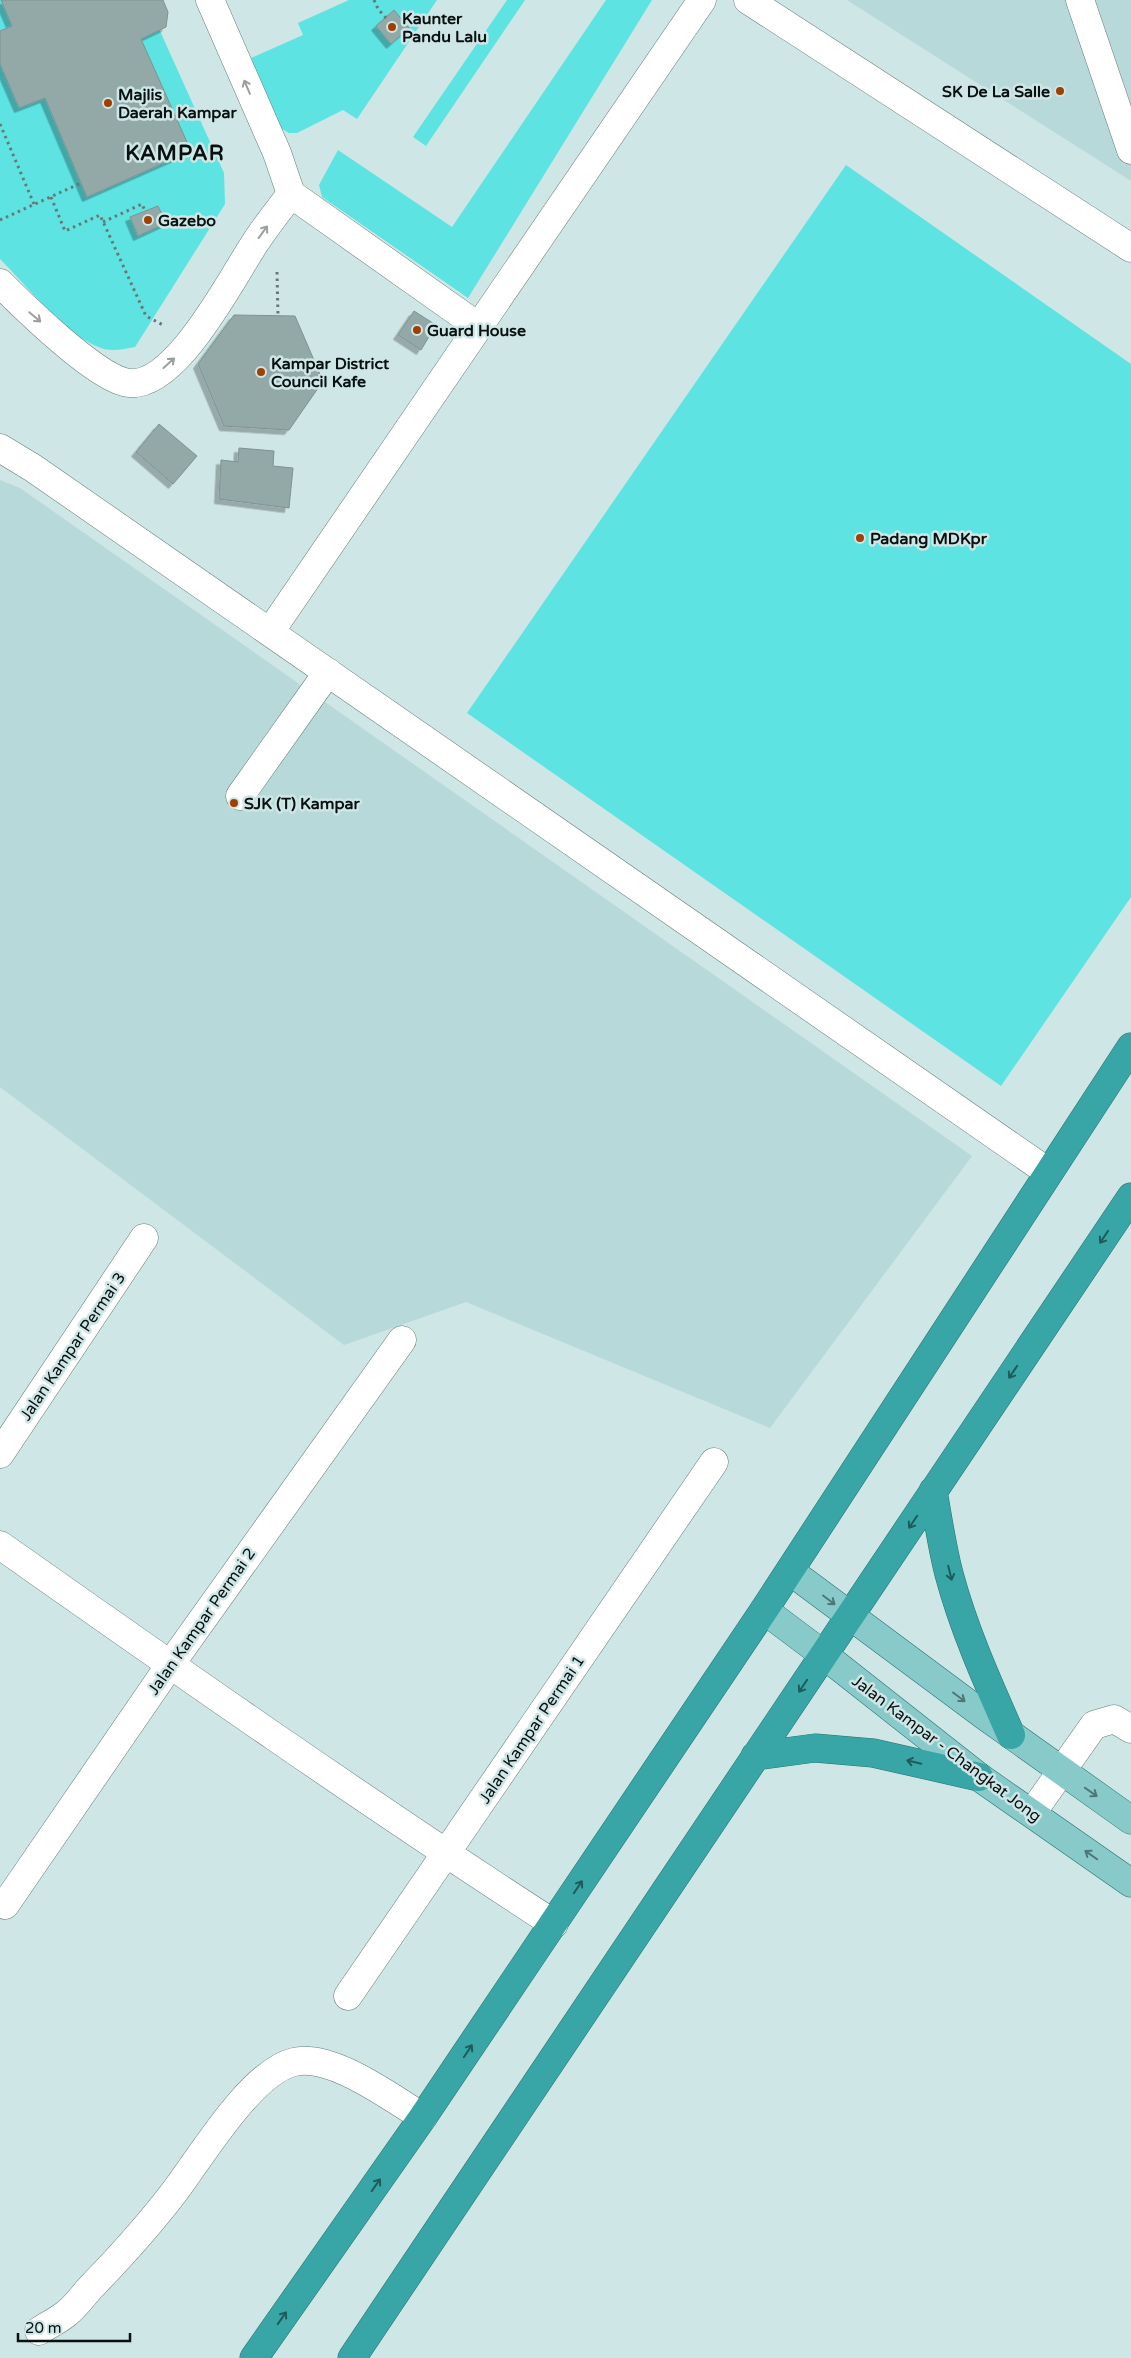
<svg xmlns="http://www.w3.org/2000/svg" width="1131" height="2358" font-family="'Varela Round',sans-serif">
<style>
.built{fill:#b8d9d9}
.green{fill:#5de3e2}
.building{fill:#92a9a8;stroke:#7d9392;filter:url(#shadow)}
.lines{fill:none;stroke-linecap:round;stroke-linejoin:round}
.minor-casing{stroke:#677d7c;stroke-width:29}
.major-casing{stroke:#277272;stroke-width:29}
.highway-casing{stroke:#277272;stroke-width:29}
.path{stroke:#687877;stroke-width:3;stroke-dasharray:2.5 4;stroke-linecap:butt}
.minor{stroke:#fff;stroke-width:28}
.major{stroke:#88caca;stroke-width:28}
.highway{stroke:#38a6a6;stroke-width:28}
.oneway{stroke:#9c9f9f}
.oneway2{stroke:#205b5b}
.oneway3{stroke:#4e7676}
.poi-dot{fill:#a13f00;stroke:#cee6e5;stroke-width:2}
.labels{text-anchor:middle;stroke-width:5;stroke-linejoin:round;paint-order:stroke}
.poi-label{font-size:16px;font-weight:bold;fill:#081010;stroke:#cee6e5;text-anchor:start}
.street-label{font-size:16px;fill:#081010;stroke:#cee6e5}
.district-label{font-size:21px;font-weight:bold;letter-spacing:1px;fill:#081010;stroke:#cee6e5}
</style>
<defs>
<filter id="shadow"><feDropShadow dx="-4.5" dy="4.5" stdDeviation="0" flood-color="#0004"/></filter>
</defs>
<rect width="100%" height="100%" fill="#cee6e5"/>
<path class="built" d="M847,0H1131V181Z
M0,480L20,488L972,1156L770,1428L466,1302L344,1345L0,1087Z"/>
<path class="green" d="M0,0H146L224,173L225,204L135,347C124,349 112,352 101,348C66,336 27,286 0,259Z
M349,0H437L357,119L343,110L297,133H289L279,127L251,58L303,35L298,23Z
M507,0H525L426,146L413,137Z
M606,0H652L468,298L322,197L319,185L338,150L452,227Z
M846,165L1131,364V897L1001,1086L467,713Z"/>
<path class="building" d="M1,0H163L168,12L166,27L141,39L191,151L87,197L45,98L19,108L0,64V31L12,26Z
M394,10L409,28L391,44L376,26Z
M158,206L166,223L138,236L130,217Z
M414,311L436,325L421,350L398,335Z
M234,315L295,316L323,381L289,430L224,426L198,364Z
M159,424L197,456L173,484L136,452Z
M239,448L274,451L273,466L293,468L289,508L219,499L221,460L238,462Z"/>
<g class="lines">
<defs>
<path id="minor" d="M748,0L1131,248
M1080,0L1131,150
M291,194L479,327
M0,283C25,308 92,373 124,382C173,396 232,277 255,243C266,226 279,210 291,194L277,153L210,0
M0,448L33,468L1048,1172
M270,632L702,0
M240,796L328,672
M0,1454L144,1238
M0,1545C183,1674 366,1802 554,1924
M1032,1813L1094,1725L1114,1719L1131,1729
M5,1905L170,1665L402,1340
M348,1996L714,1462
M39,2331C48,2325 59,2320 67,2313C77,2305 84,2294 93,2285C122,2255 150,2224 175,2191C201,2157 251,2072 294,2062C332,2053 391,2098 423,2117"/>
<path id="major" d="M790,1571L985,1716L1131,1820
M764,1610L824,1655L979,1777L1131,1883"/>
<path id="highway" d="M933,1491C938,1519 942,1547 949,1574C964,1630 988,1683 1011,1735
M755,1756L815,1748L873,1753L979,1777
M254,2358L423,2117L764,1610L1131,1047
M352,2358L1131,1197"/>
</defs>
<use href="#minor" class="minor-casing"/>
<use href="#major" class="major-casing"/>
<use href="#highway" class="highway-casing"/>
<path class="path" d="M374,0L378,9L386,18
M0,124L34,204
M51,197L65,231L100,215L146,316L163,325
M0,220L81,183
M103,222L142,204L145,211
M277,272L278,316"/>
<use href="#minor" class="minor"/>
<use href="#major" class="major"/>
<use href="#highway" class="highway"/>
</g>
<defs><path id="oneway-shaft" d="M-6 0H5M1.5-3L5.5 0L1.5 3" fill="none" stroke-width="1.6" stroke-linecap="round" stroke-linejoin="round" transform="scale(1.25)"/></defs>
<g class="oneway">
<use href="#oneway-shaft" transform="translate(247 87) rotate(-113)"/>
<use href="#oneway-shaft" transform="translate(263 232) rotate(-54)"/>
<use href="#oneway-shaft" transform="translate(35 317) rotate(40)"/>
<use href="#oneway-shaft" transform="translate(169 363) rotate(-42)"/>
</g>
<g class="oneway2">
<use href="#oneway-shaft" transform="translate(1104 1237) rotate(124)"/>
<use href="#oneway-shaft" transform="translate(1013 1372) rotate(124)"/>
<use href="#oneway-shaft" transform="translate(913 1522) rotate(124)"/>
<use href="#oneway-shaft" transform="translate(950 1573) rotate(76)"/>
<use href="#oneway-shaft" transform="translate(803 1686) rotate(124)"/>
<use href="#oneway-shaft" transform="translate(914 1762) rotate(-167)"/>
<use href="#oneway-shaft" transform="translate(578 1887) rotate(-56)"/>
<use href="#oneway-shaft" transform="translate(468 2051) rotate(-56)"/>
<use href="#oneway-shaft" transform="translate(376 2185) rotate(-55)"/>
<use href="#oneway-shaft" transform="translate(282 2318) rotate(-55)"/>
</g>
<g class="oneway3">
<use href="#oneway-shaft" transform="translate(829 1600) rotate(37)"/>
<use href="#oneway-shaft" transform="translate(959 1697) rotate(37)"/>
<use href="#oneway-shaft" transform="translate(1091 1792) rotate(35)"/>
<use href="#oneway-shaft" transform="translate(1091 1855) rotate(-145)"/>
</g>
<g class="poi-dot">
<circle cx="392" cy="27" r="5"/>
<circle cx="1060" cy="91" r="5"/>
<circle cx="108" cy="103" r="5"/>
<circle cx="148" cy="220" r="5"/>
<circle cx="417" cy="330" r="5"/>
<circle cx="261" cy="372" r="5"/>
<circle cx="860" cy="538" r="5"/>
<circle cx="234" cy="803" r="5"/>
</g>
<g class="labels">
<g class="poi-label">
<text x="402" y="24">Kaunter<tspan x="402" dy="18">Pandu Lalu</tspan></text>
<text x="1050" y="97" text-anchor="end">SK De La Salle</text>
<text x="118" y="100">Majlis<tspan x="118" dy="18">Daerah Kampar</tspan></text>
<text x="158" y="226">Gazebo</text>
<text x="427" y="336">Guard House</text>
<text x="271" y="369">Kampar District<tspan x="271" dy="18">Council Kafe</tspan></text>
<text x="870" y="544">Padang MDKpr</text>
<text x="244" y="809">SJK (T) Kampar</text>
</g>
<g class="street-label">
<text transform="translate(72 1346) rotate(-56)" y="6">Jalan Kampar Permai 3</text>
<text transform="translate(201 1621) rotate(-55)" y="6">Jalan Kampar Permai 2</text>
<text transform="translate(531 1729) rotate(-56)" y="6">Jalan Kampar Permai 1</text>
<text transform="translate(947 1748) rotate(37)" y="6">Jalan Kampar - Changkat Jong</text>
</g>
<g class="district-label">
<text x="175" y="160">KAMPAR</text>
</g>
</g>
<path d="M18 2333v8h112v-8" fill="none" stroke="#081010" stroke-width="2.5"/>
<text x="25" y="2333" font-size="15" fill="#081010" stroke="#cee6e5" stroke-width="4" paint-order="stroke">20 m</text>
</svg>
